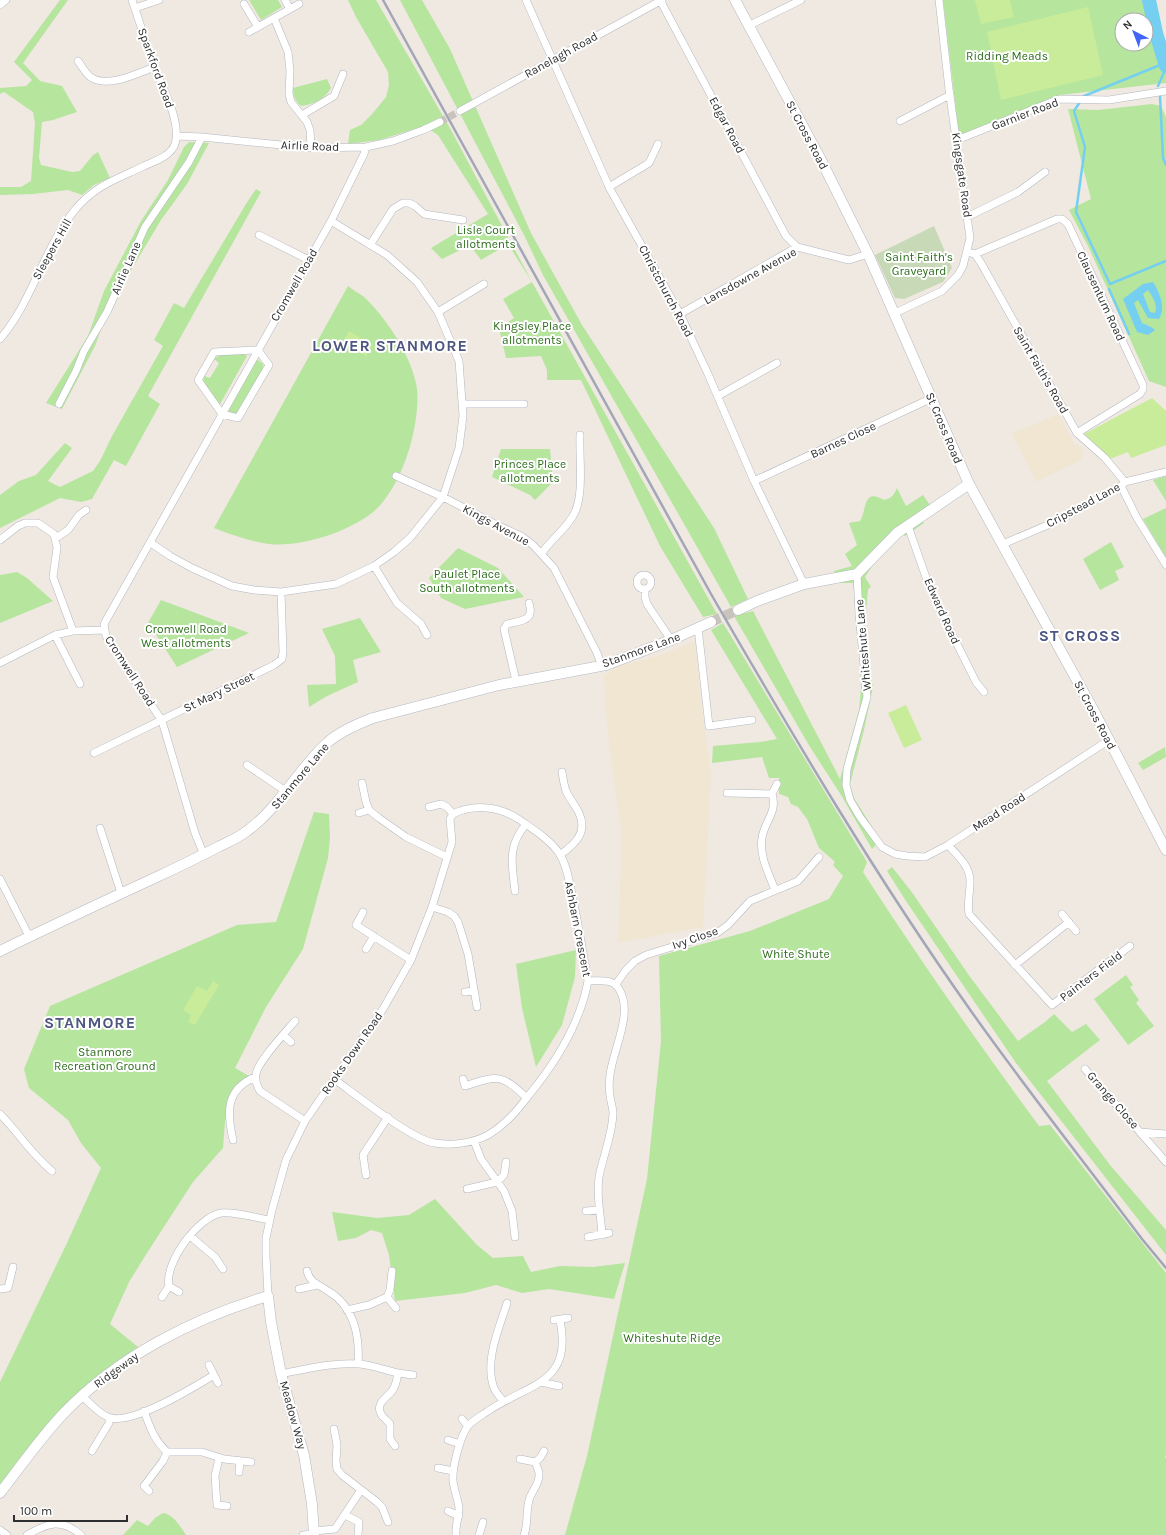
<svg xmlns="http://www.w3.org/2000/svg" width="1166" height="1535" font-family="Karla,sans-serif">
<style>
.education{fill:#f0e6d1}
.green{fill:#b6e59e;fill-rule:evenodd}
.cemetery{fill:#c8d9b8}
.pitch{fill:#c9ec9a}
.water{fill:#75cff0;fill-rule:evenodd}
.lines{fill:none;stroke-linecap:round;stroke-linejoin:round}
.stream{stroke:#75cff0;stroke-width:2.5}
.river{stroke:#75cff0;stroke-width:14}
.street-tunnel{stroke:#c8c4bd;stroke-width:7;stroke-dasharray:7 3.5;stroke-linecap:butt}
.secondary-tunnel{stroke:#c8c4bd;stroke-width:10;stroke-dasharray:10 5;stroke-linecap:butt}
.street-casing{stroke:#b4b7c1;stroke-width:8}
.secondary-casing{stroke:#b4b7c1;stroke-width:11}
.street{stroke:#fff;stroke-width:7}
.secondary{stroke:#fff;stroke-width:10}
.rail{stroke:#a3a6b8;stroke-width:2.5}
.labels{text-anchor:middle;stroke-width:4;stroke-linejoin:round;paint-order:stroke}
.street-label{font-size:12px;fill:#2e2e2e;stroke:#fff}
.park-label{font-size:12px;fill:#2c6e1b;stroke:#fff}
.district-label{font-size:16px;font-weight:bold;letter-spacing:1px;fill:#4d5680;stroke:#fff}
</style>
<rect width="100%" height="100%" fill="#efe9e1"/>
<path class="education" d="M1059,414L1074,444L1083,448L1081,460L1036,482L1012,433Z
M695,641L702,711L711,773L703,927L618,943L622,836L607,728L604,676L614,668L661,655Z"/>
<path class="green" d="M60,0H68L23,63L40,81L62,86L77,112L53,120L42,122L39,158L41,165L72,172L80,171L93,155L98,152L110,178L94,185L82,195L68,190L33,194L0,195V187H21L31,181L35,123L33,112L4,92L0,94V88L26,86L32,80L14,62Z
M249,0H278L282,7L261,20Z
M348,0H376L451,130L532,282L717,614L703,617L660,546L581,380H547V370L541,356L506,358L499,328L514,318L503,299L532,282L508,244L481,260L470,245L442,259L431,248L488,214L438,135L424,126L379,140L348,144L350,130L361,125L373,113L386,97L389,85L388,72L356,17Z
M400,0H422L450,49L531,233L582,325L714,528L748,599L731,607L543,275L525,237Z
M943,0H1148L1156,43L1166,74V83L1060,95L959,136ZM1122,20H1146V44H1122Z
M327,79L331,88C324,100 314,104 301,106C295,101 293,95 293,88Z
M1152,104L1161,106L1166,117V387L1149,381L1089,248L1069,210L1091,199L1068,109L1098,110Z
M189,142L209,143L187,184L161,220L130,272L103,324L95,346L62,409L46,403L88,336L104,291L141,221L168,180L184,147Z
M256,189L261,192L148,396L160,404L126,466L114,460L92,499L81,502L60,498L0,528V495L19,481L36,475L65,443L72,448L48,481L60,487L93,471L100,461L112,436L163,346L154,340L174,303L184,308L246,204Z
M348,286C353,290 358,293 363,296C386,317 413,358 417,389C420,424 405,476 382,503C361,529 302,548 269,544C253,542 229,534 214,528Z
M244,354L247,356L219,406L203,384L204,376L210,378L219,363L214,359C222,352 234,354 244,354Z
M255,360H258L263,364V369L237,415L228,413L226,410Z
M501,449H550L553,482L535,500L530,495L492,477Z
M1166,476V501L1153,480Z
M897,488L906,506L923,495L932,508L920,515L924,523L905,536L901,534L880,554L865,577L871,587L868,589L865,623L858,626L853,583H836L834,571L852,566L845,554L857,545L849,523L860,521C867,511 862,487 884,500C892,498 894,495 897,488Z
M1166,508V558L1143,519Z
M1111,542L1124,567L1115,571L1119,580L1100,590L1083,559Z
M458,548L498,568L524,597L465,609L441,598L429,578Z
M17,572L27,578L53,601L0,623V575Z
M161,600L249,633L177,667L155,633L144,630Z
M753,611L840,779L859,710L861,688L860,666L869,663L873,687L864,730L850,784L854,798L876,833L875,846L872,849L841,795L810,747L734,616Z
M360,618L381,652L353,660L358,682L327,696L309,707L307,685L336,684L335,656L322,629Z
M723,623L867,862L863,872C919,959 978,1043 1039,1126L1050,1125L1166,1273V1455L1165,1456L1166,1459V1535H565L587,1456L647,1179L661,1041L659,956L750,931L829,899L843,876L833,865L835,862L819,848L807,819L798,807L791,804L788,797L779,794V778H769L762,757L712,763L713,746L760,742L777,739L711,630Z
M1165,747L1166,757L1143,770L1138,763Z
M314,812L329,814L330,838L328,858L303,949L266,1007L235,1068L249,1076L237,1086L230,1099L225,1122L223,1148L193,1182L147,1253L129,1282L110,1324L138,1347C109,1366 81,1387 58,1413C37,1436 19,1461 0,1485V1382L67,1243L101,1168L81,1143L68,1120L29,1088L24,1069L50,1006L237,925L276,922Z
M892,867L911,891L968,974L1018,1041L1045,1022L1054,1014L1072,1032L1086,1024L1100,1040L1047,1081L1110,1165L1166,1230V1255L1016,1063L906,901L887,871Z
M576,950L575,977L562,1025L536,1067L522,1008L516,964Z
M1126,975L1133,985L1130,987L1139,1000L1136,1003L1154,1026L1128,1045L1094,999Z
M435,1199L477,1245L493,1258L523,1256L531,1272L560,1266L593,1267L625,1263L614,1299L549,1289L522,1293L496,1285L465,1293L395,1301L389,1255L382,1233L371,1230L356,1238L338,1241L332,1212L377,1218L409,1215Z
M163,1513C174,1515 180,1526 186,1535H123L137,1520L148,1526L155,1518Z"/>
<path class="cemetery" d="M934,226L952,268L943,282L904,299L895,298L875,255Z"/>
<path class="pitch" d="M975,0H1010L1014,17L981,24Z
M1088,7L1103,75L1001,100L987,32Z
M349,331L372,345L366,356L343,342Z
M1152,398L1166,411V445L1131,458L1128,452L1110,459L1082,435Z
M906,705L922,740L904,748L888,713Z
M213,981L219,985L195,1025L188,1022L191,1015L183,1010L197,986L207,991Z"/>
<path class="water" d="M1153,282C1160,293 1166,308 1159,319L1148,318L1138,300L1134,303L1142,323L1151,327L1155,330L1148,335L1137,332L1123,299L1143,284ZM1148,290C1153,297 1158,305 1155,313L1150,312L1143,294Z"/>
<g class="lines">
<path class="stream" d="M1165,63L1084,96L1074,111L1085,147L1076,212L1110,284L1166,261
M1158,86L1166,68
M1160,96L1163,158L1166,165
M1109,289L1129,334"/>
<path class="river" d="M1149,0L1156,33L1166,66"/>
<path class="street-tunnel" d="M440,122L460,111"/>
<path class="secondary-tunnel" d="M711,622L738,610"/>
<defs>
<path id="street" d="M285,0L290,9
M526,0L610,189L680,314L708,374L754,481L804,584
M660,0L786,236L797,247
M244,4L258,27
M0,5L6,0
M135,8L159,0
M274,18L288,52L290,71L289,94L291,102L307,122L310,130L311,148
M748,26L801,0
M249,32L299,4
M78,61C82,66 86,75 92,78C110,88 137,73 155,67
M460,111L662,0
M302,115L334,96L343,74
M900,121L950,95
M177,136L202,137L311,148L366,147L393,141L423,130L440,122
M957,140L1059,99L1109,100L1166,91
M609,187L649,163L658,144
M967,217L1018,192L1045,172
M259,235L309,260
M370,245L393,209L403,203H409L415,206L424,214L463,220
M971,253L975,254L981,263L1077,433L1105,458L1125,482
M975,254L1057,219H1062L1068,224L1143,385V389L1140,394L1077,433
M438,312L484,284
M895,313L942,291L958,275L963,266L970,238L949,89L939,0
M680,314L797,247L849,260L868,254
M0,339C32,302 43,250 74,211C95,185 115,180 144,166C155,161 171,156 175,144C178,135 176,125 174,117C170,101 161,84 155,69C147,46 140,23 132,0
M258,350L269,365L238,418L222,414L198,380L214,352Z
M718,396L777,363
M59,404L76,371L84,351L107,312L145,227L189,162L202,137
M463,404H524
M396,476L443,497L499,526L521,536L533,545L554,568L597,653L602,666
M754,481L932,398
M1121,486L1137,518L1166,565
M908,526L928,583L941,612L976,682L984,692
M56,538L68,530L79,515L86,510
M0,540L18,526L25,523H38L54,534L57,548L53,577L73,631
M151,543L170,556L192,568L232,586L254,590L281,592L336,584L374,566L394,552L410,538L443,497L459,448L463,416L459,361L438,312L417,282L387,255L331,221
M1003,544L1057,521L1121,486L1125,482L1166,472
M542,553C551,539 568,528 575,512C584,493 579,457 580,435
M374,566L397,603L421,624L427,635
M857,574L859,614L867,697L847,769L846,785L850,800L860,817L882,847L895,854L907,856L925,857L948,845L1109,740
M637 582a7 7 0 1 1 14 0a7 7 0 1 1-14 0Z
M645,590V597L647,604L671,640
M698,628L709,726L752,720
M55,635L80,684
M0,663L55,635L73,631L104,630
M516,681L504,629L507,624C513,622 529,622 530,613C531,610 530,606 529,603
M94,753L274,665L282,659L283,652L281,592
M247,765L287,792
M362,783L366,802L369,810L379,818L406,837L447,857
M727,793L772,794
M429,807L441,804L447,807L453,814
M359,813L369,810
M100,828L121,893
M948,845C958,856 971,867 970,883C970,895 967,902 969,914L1052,1005L1130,946
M204,855L195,833L162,721L106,636L104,624L331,221L364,154L366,147
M560,855C575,844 588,833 579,813C575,805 569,798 566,791C564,785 563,778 562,772
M0,879L29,936
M775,890C769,874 759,856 762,838C764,822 778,812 772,794L777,784
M515,891C512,864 507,847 526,824
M432,907L448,912L454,916L458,922L468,954L477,1007
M363,912L356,925L411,960
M1062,914L1076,931
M366,949L374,936
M1015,965L1069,922
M588,981C598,981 613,978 619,989C634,1013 613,1049 610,1075C609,1082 609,1090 610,1096C611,1103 613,1108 613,1114C612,1136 603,1156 599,1177C596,1196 601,1216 602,1235
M616,984L626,970L635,961L646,955L717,933L728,925L750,901L798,881L819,857
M465,992L474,991
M295,1021C285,1033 258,1061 256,1074C255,1080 257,1086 260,1091L305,1121
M283,1035L291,1042
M1085,1069L1166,1162
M334,1079C355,1094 412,1140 435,1143C452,1146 473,1143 488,1135C506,1124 517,1111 529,1095C557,1061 580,1024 588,981C583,952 578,923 572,894C569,881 567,865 559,853C549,839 534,830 520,820C501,807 475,803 453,814
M463,1079L465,1086C499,1075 501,1074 527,1098
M0,1114C18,1132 32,1155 52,1171
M1140,1132L1166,1134
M233,1140C227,1113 225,1090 255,1077
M474,1141L481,1159L504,1191L512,1211L515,1237
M366,1175L363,1155L388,1117
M467,1189L497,1182L504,1175L506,1162
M586,1211L599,1210
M190,1236L215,1257L223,1269
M588,1237L609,1233
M307,1271C310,1283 318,1284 328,1291C354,1306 360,1336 358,1364
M0,1289L8,1288L13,1267
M299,1289L317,1285
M179,1292L169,1286C164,1263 198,1217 221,1213C233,1211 257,1218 270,1220
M268,1296L266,1255V1238L272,1210L286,1160L305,1121L383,1009L411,960L432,907L452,842L450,819L453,814
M162,1297L169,1286
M387,1297L396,1308
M347,1310L369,1305L387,1297L390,1290L392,1271
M554,1320L568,1318
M209,1365L218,1383
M398,1373L413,1375
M281,1374C306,1369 332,1362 359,1364C372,1365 385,1370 398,1373C397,1379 396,1386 392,1391C387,1397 375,1404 381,1414C383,1418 388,1421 390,1424V1439L395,1446
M541,1382L559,1386
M82,1396C90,1403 98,1413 108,1417C130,1427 194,1387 214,1375
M503,1401C500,1397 496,1393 494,1388C484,1361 499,1329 507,1303
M144,1411C150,1427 154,1440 167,1452H202L224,1459L251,1462
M462,1419L468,1426
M334,1429L337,1445L336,1461L337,1469L342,1475L377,1502L382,1507L388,1522
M448,1440L460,1444
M92,1451L109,1423V1418
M219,1458L215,1476L217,1505L227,1506
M520,1459L535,1462L540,1458L544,1451
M438,1468L453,1471
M239,1472L240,1461
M149,1491L144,1486L163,1461L167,1452
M448,1511L459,1516
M345,1515L359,1522L358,1535
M0,1530L7,1535
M314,1531L335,1529L361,1490
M27,1535C48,1523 61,1518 81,1535
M303,1535L314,1534
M456,1535C455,1526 459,1517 459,1508C458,1499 454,1490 453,1481C452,1468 460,1436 468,1426C473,1420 481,1416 488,1411C530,1383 573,1384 560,1320
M479,1535L483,1522
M524,1535C529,1523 525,1510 530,1497C533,1490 540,1482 539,1474C539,1470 536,1465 535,1462"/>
<path id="secondary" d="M735,0L819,156L868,254L969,484L1096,715L1166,850
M738,610L757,601L804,584L857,574L897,533L969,484
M0,951C53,925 107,900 161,875C180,866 199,857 218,847C228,842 238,838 247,831C280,807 298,769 328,742C341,731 357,724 373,718L499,685L606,665L671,640L711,622
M0,1493C21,1466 41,1437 64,1413C119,1356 194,1318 268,1296L271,1322L281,1374L304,1455L312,1504L314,1535"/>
</defs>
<use href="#street" class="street-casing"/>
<use href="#secondary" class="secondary-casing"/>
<use href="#street" class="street"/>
<use href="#secondary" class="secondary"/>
<path class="rail" d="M383,0L711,594C793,736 876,877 971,1011C1026,1089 1085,1163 1142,1239L1166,1268"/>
</g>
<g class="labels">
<g class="street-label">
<text transform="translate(561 55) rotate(-29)" y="4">Ranelagh Road</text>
<text transform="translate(156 68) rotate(70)" y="4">Sparkford Road</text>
<text transform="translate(1025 114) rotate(-21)" y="4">Garnier Road</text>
<text transform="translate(727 125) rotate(62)" y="4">Edgar Road</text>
<text transform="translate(807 135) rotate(62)" y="4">St Cross Road</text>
<text transform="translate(310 146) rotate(2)" y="4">Airlie Road</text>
<text transform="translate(962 175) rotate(82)" y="4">Kingsgate Road</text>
<text transform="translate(52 249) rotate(-61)" y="4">Sleepers Hill</text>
<text transform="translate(126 268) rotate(-66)" y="4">Airlie Lane</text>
<text transform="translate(750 276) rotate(-29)" y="4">Lansdowne Avenue</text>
<text transform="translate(294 285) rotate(-60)" y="4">Cromwell Road</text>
<text transform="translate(666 291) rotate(62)" y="4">Christchurch Road</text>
<text transform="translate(1101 296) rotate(65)" y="4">Clausentum Road</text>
<text transform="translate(1041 370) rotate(60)" y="4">Saint Faith's Road</text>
<text transform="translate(944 428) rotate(67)" y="4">St Cross Road</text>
<text transform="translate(843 440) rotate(-25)" y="4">Barnes Close</text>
<text transform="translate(1083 505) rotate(-28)" y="4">Cripstead Lane</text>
<text transform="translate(496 525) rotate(28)" y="4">Kings Avenue</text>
<text transform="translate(942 611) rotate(66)" y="4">Edward Road</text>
<text transform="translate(863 645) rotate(-95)" y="4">Whiteshute Lane</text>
<text transform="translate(641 650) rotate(-20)" y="4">Stanmore Lane</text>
<text transform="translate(130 671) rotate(57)" y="4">Cromwell Road</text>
<text transform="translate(219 692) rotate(-26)" y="4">St Mary Street</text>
<text transform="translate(1095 715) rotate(62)" y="4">St Cross Road</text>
<text transform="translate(300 776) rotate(-50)" y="4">Stanmore Lane</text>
<text transform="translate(999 812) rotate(-33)" y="4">Mead Road</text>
<text transform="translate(578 929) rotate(79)" y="4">Ashbarn Crescent</text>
<text transform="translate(695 938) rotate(-19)" y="4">Ivy Close</text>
<text transform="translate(1091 976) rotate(-37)" y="4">Painters Field</text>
<text transform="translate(352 1053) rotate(-55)" y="4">Rooks Down Road</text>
<text transform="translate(1113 1100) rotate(49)" y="4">Grange Close</text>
<text transform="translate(116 1370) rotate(-36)" y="4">Ridgeway</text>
<text transform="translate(293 1415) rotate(74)" y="4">Meadow Way</text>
</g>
<g class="park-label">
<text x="1007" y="60">Ridding Meads</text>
<text x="486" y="234">Lisle Court<tspan x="486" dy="14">allotments</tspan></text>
<text x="919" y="261">Saint Faith's<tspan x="919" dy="14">Graveyard</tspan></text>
<text x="532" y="330">Kingsley Place<tspan x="532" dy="14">allotments</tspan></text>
<text x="530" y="468">Princes Place<tspan x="530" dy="14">allotments</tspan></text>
<text x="467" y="578">Paulet Place<tspan x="467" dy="14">South allotments</tspan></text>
<text x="186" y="633">Cromwell Road<tspan x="186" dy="14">West allotments</tspan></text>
<text x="796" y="958">White Shute</text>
<text x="105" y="1056">Stanmore<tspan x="105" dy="14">Recreation Ground</tspan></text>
<text x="672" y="1342">Whiteshute Ridge</text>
</g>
<g class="district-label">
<text x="390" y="351">LOWER STANMORE</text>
<text x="1080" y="641">ST CROSS</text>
<text x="90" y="1028">STANMORE</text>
</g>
</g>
<g transform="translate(1134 32) rotate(318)"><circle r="19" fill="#ffffff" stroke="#ababab"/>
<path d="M0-3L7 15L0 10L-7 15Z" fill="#4264fb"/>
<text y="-6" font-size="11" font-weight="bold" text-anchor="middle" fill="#2e2e2e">N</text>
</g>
<path d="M14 1515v6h113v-6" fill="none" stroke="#2e2e2e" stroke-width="2"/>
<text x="20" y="1515" font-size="12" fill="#2e2e2e" stroke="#ffffff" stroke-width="3" paint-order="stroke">100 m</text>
</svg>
